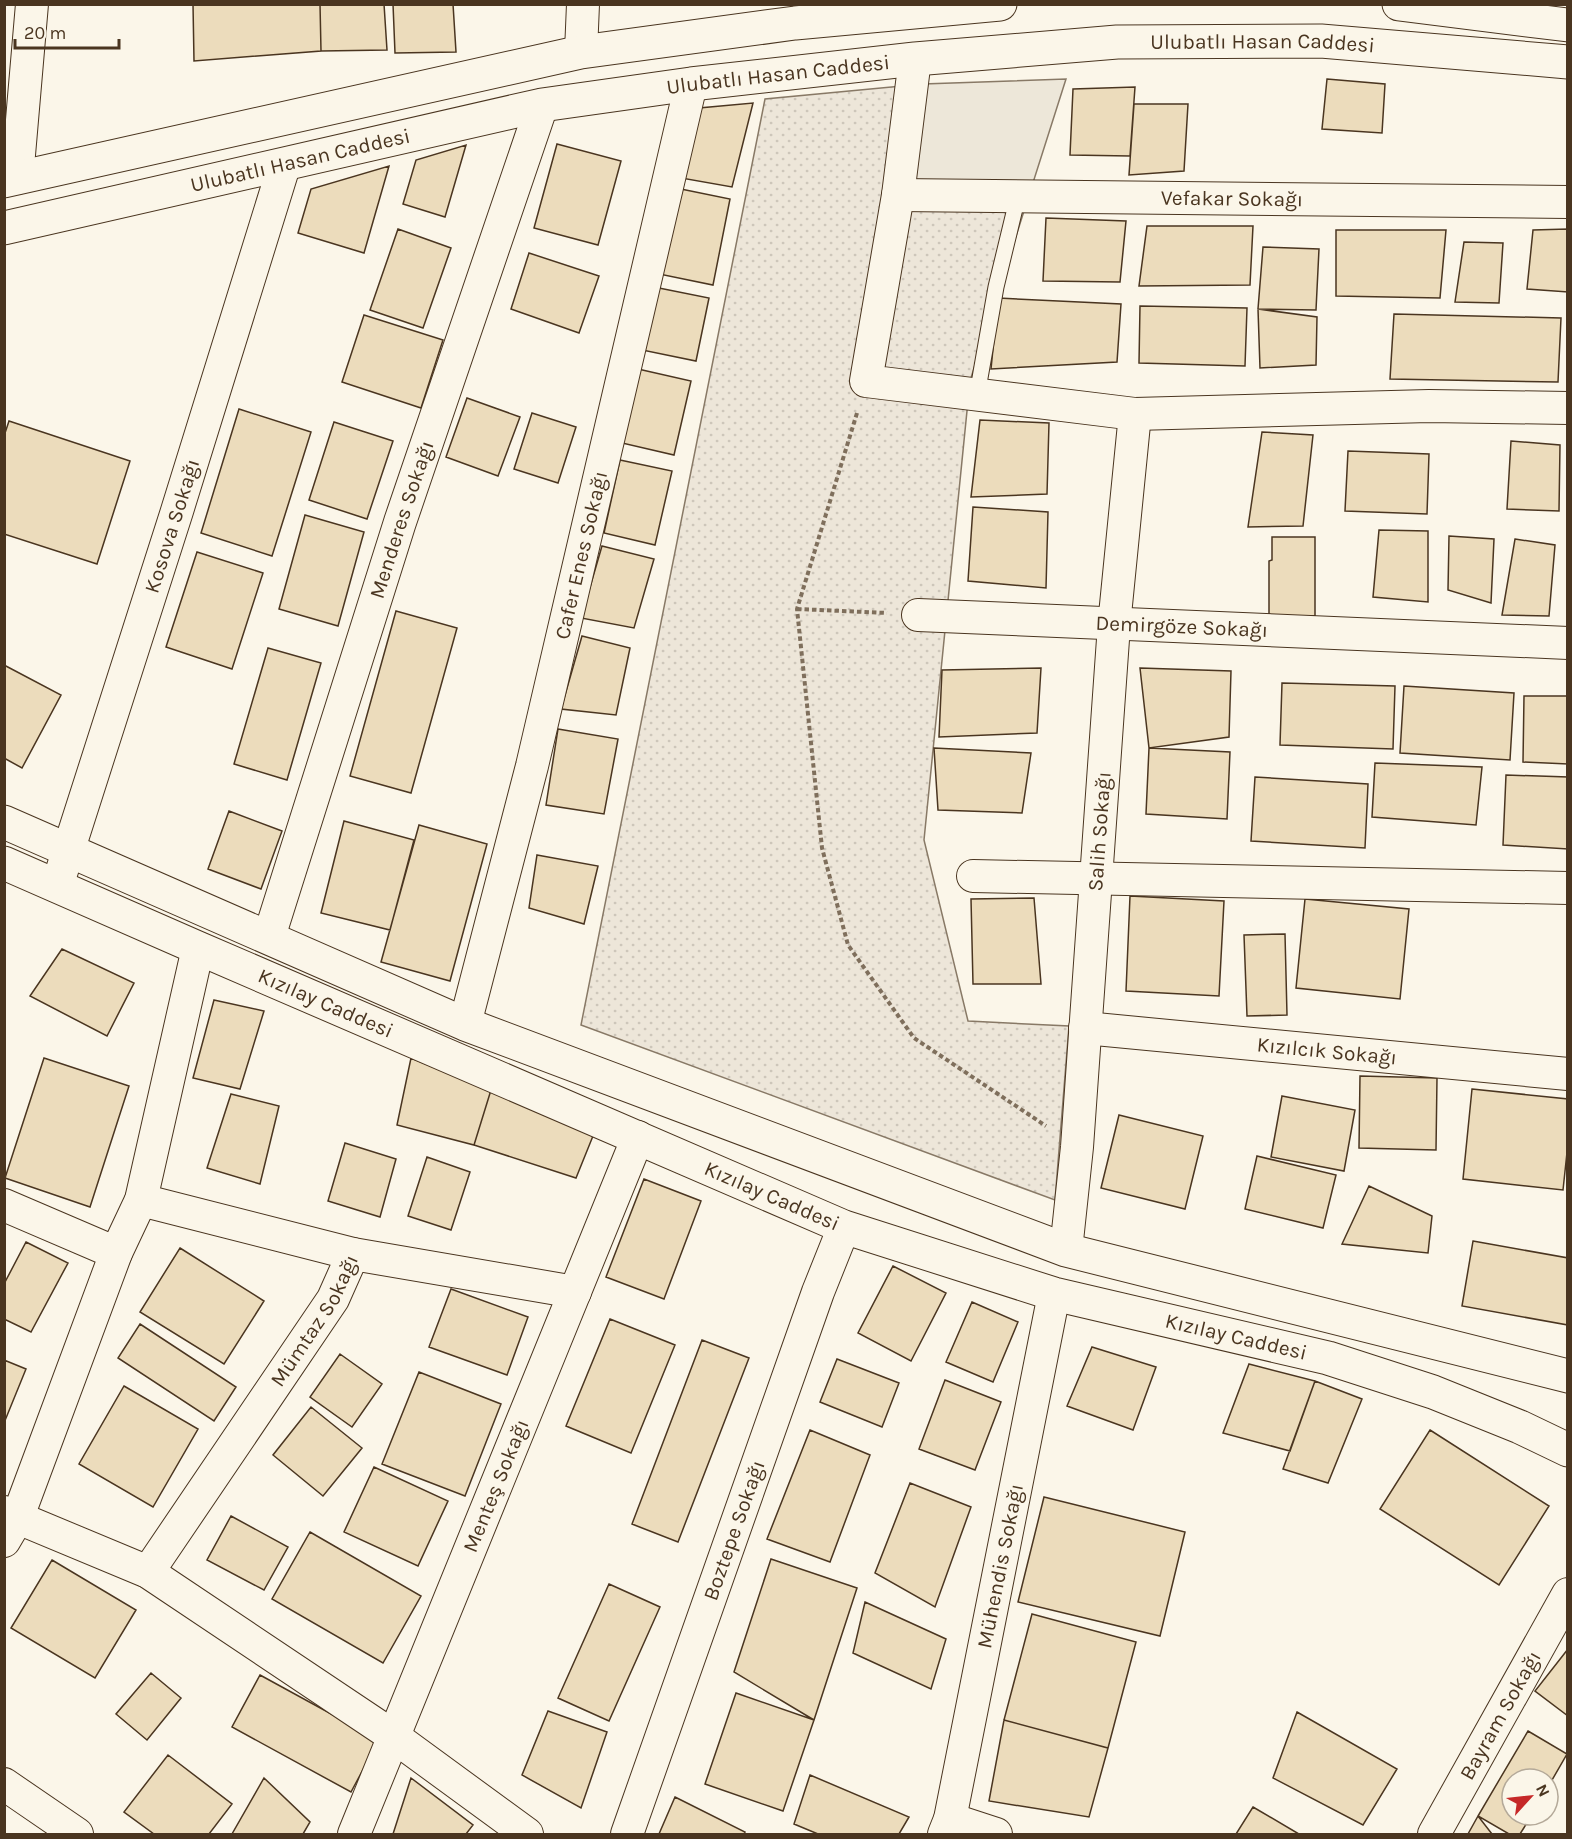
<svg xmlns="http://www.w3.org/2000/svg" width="1572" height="1839" font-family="Karla,sans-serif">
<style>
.green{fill:url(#green-dots);stroke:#887966;stroke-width:1.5}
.parking{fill:#ede7d9;stroke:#887966;stroke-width:1.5}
.building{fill:#ecdcbc;stroke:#4a3520;stroke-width:1.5}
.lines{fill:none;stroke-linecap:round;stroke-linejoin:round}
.lane-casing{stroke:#4a3520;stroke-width:17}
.street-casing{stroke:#4a3520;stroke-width:34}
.secondary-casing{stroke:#4a3520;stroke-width:35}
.primary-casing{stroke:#4a3520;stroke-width:35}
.path{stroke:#7f6f5c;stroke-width:4;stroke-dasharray:4.5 3;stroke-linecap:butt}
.lane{stroke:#fbf6e9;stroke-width:15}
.street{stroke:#fbf6e9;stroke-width:32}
.secondary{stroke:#fbf6e9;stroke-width:33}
.primary{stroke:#fbf6e9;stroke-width:33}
.labels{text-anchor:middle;stroke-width:4.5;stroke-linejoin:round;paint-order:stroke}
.street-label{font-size:21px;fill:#4a3520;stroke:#fbf6e9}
</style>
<defs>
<pattern id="green-dots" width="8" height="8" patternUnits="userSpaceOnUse" patternTransform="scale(1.5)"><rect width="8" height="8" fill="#ede6d9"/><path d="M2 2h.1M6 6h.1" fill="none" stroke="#cdc6ba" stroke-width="1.8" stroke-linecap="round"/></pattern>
</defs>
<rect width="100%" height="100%" fill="#fbf6e9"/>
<path class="green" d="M923,84L1031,189L970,381L924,840L968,1021L1069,1026L1055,1200L581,1025L765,99Z"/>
<path class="parking" d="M1066,79L1031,189L909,181L923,84Z"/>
<path class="building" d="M193,4H320L321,51L194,61Z
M320,4H384L387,50L321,51Z
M393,4H453L456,52L395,53Z
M1327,79L1385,84L1382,133L1322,129Z
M1135,87L1130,156L1070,155L1073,89Z
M753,103L732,187L681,178L699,108Z
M1134,104H1188L1184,171L1129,175Z
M557,144L621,161L598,245L534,228Z
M466,145L445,217L403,204L416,160Z
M389,166L364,253L298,233L311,189Z
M676,188L730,199L713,285L659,274Z
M1046,218L1126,221L1120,282L1043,281Z
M1147,226H1253L1250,285L1139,286Z
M398,229L451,248L423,328L370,310Z
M1568,229V292L1527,289L1533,230Z
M1336,230H1446L1440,298L1336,296Z
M1464,242L1503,243L1499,303L1455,302Z
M1263,247L1319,249L1316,310L1258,309Z
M529,253L599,276L579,333L511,309Z
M654,287L709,298L696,361L642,350Z
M998,298L1121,304L1117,362L991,369Z
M1140,306L1247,308L1245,366L1139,363Z
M1258,309L1317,317L1316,365L1260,368Z
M1394,314L1561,318L1558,382L1390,379Z
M364,315L443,340L421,408L342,382Z
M638,369L691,381L674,455L622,443Z
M467,398L520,417L498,476L446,457Z
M239,409L311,432L272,556L201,533Z
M532,413L576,427L558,483L514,469Z
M980,420L1049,423L1047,494L971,497Z
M9,421L130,461L97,564L4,534V436Z
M334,422L393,441L367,519L309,500Z
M1262,432L1313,435L1303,526L1248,527Z
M1511,441L1560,445L1559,511L1507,509Z
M1348,451L1429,454L1427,514L1345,511Z
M620,460L672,471L655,545L604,533Z
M973,507L1048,512L1046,588L968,581Z
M305,515L364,532L338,626L279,609Z
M1379,530L1428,531V602L1373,597Z
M1449,536L1494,539L1491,603L1448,590Z
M1272,537H1315V616H1269V561L1272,560Z
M1515,539L1555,545L1549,616L1502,615Z
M602,546L654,559L634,628L581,618Z
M197,552L263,573L232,669L166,647Z
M396,611L457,628L411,793L350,776Z
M582,636L630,648L616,715L561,709Z
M268,648L321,663L287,780L234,764Z
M4,665L61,695L22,768L4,758Z
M1041,668L1037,733L939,737L942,670Z
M1140,668L1231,671L1229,737L1149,748Z
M1282,683L1395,686L1393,749L1280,745Z
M1404,686L1514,693L1510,760L1400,753Z
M1524,696H1568V764L1523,762Z
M558,729L618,739L604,814L546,805Z
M934,748L1031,753L1022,813L938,810Z
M1149,748L1230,752L1227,819L1146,814Z
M1375,763L1482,767L1476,825L1372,817Z
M1506,775L1568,777V849L1503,845Z
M1255,777L1368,784L1365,848L1251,841Z
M229,811L282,831L261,889L208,869Z
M344,821L414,840L390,930L321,913Z
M419,825L487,844L450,981L381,962Z
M537,855L598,866L584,924L529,908Z
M1130,896L1224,901L1219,996L1126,991Z
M1034,898L1041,984H973L971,899Z
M1305,899L1409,909L1400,999L1296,988Z
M1285,934L1287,1015L1247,1016L1244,935Z
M62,949L134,983L107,1036L30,996Z
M214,1000L264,1011L240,1089L193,1078Z
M44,1058L129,1086L90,1207L5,1178Z
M411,1058L491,1090L474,1145L397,1125Z
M1360,1076L1437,1078L1436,1150L1359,1148Z
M1472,1089L1568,1099V1143L1563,1190L1463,1179Z
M491,1090L593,1136L576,1178L474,1145Z
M231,1094L279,1106L260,1184L207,1168Z
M1282,1096L1355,1110L1344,1171L1271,1157Z
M1119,1115L1203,1136L1185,1209L1101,1188Z
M345,1143L396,1159L380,1217L328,1201Z
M1257,1156L1336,1175L1323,1228L1245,1209Z
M427,1157L470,1172L451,1230L408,1216Z
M644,1179L701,1201L664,1299L606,1277Z
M1369,1186L1432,1216L1428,1253L1342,1244Z
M1473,1241L1568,1258V1325L1462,1306Z
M26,1242L68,1263L31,1332L4,1319V1284Z
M180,1248L264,1301L224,1364L140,1312Z
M893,1266L946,1293L911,1361L858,1333Z
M451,1289L528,1317L507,1375L429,1347Z
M972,1302L1018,1322L993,1382L946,1362Z
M610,1319L675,1345L631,1453L566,1426Z
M140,1324L236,1387L214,1421L118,1358Z
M702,1340L749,1358L678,1542L632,1524Z
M1092,1347L1156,1367L1133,1430L1067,1406Z
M340,1354L382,1384L352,1427L310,1397Z
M837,1359L899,1383L882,1427L820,1402Z
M4,1360L26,1369L4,1423Z
M1249,1364L1315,1381L1290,1451L1223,1433Z
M419,1372L501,1404L465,1496L382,1464Z
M945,1380L1001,1402L975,1470L919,1449Z
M1315,1381L1362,1399L1328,1483L1283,1469Z
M124,1386L198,1429L153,1507L79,1464Z
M311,1407L362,1448L323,1496L273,1455Z
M810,1430L870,1455L830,1562L767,1539Z
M1430,1430L1549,1506L1499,1585L1380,1509Z
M374,1467L448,1501L418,1566L344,1532Z
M910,1483L971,1507L935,1607L875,1573Z
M1044,1497L1185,1532L1160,1636L1018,1602Z
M231,1516L288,1547L264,1590L207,1560Z
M310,1532L421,1596L383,1663L272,1599Z
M771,1559L857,1588L814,1720L734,1672Z
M52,1560L136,1610L95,1678L11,1628Z
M609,1584L660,1607L609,1721L558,1698Z
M865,1602L946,1639L931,1689L853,1653Z
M1032,1614L1136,1642L1108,1748L1004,1720Z
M1568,1649V1716L1535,1691Z
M151,1673L181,1698L147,1740L116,1714Z
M260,1675L379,1740L351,1792L232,1727Z
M736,1693L814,1720L783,1811L705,1784Z
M548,1711L607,1732L581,1808L522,1775Z
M1297,1712L1397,1769L1363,1825L1273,1778Z
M1004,1720L1108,1748L1089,1817L989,1801Z
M1528,1731L1567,1754L1548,1787V1779H1512V1815H1532L1520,1834H1509L1478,1816Z
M168,1755L232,1804L209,1834H154L124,1812Z
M810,1775L909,1817L899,1834H818L794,1824Z
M264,1778L310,1822L303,1834H232Z
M411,1778L473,1825L466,1834H393Z
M675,1797L745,1832L744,1834H659Z
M1253,1807L1299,1834H1236Z
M1478,1816L1492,1834H1468Z"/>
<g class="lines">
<defs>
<path id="lane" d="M977,395L996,287L1018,196"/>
<g id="street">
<path d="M581,52L583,4"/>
<path d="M915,59L898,195L866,381L1135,414L1429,406L1568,408"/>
<path d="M17,178L32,4"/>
<path id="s1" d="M898,195L1568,202"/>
<path id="s2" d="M918,615L1568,643"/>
<path d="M973,876L1568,888"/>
<path id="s3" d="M57,886L177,511L284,166"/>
<path id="s4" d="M269,937L400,522L542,105"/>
<path id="s5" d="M465,1024L532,766L691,84"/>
<path id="s6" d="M1085,1028L1568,1074"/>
<path d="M141,1200L353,1254"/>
<path d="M4,1205L116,1253"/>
<path id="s7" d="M1066,1250L1077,1147L1114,625L1135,414"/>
<path d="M4,1512L148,1572L393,1736L527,1834"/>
<path d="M4,1541L17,1519L116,1253L141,1200L198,948"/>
<path id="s8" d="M148,1572L333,1299L353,1254L575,1292"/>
<path d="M4,1784L77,1834"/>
<path d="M950,1819L996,1834"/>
<path id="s9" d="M354,1834L638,1137"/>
<path id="s10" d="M627,1834L818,1292L844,1227"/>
<path id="s11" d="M944,1834L950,1819L1054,1294"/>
<path id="s12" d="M1434,1834L1568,1594"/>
</g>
<g id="secondary">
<path d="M4,822L465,1024L1066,1250L1568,1376"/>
<path id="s13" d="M4,863L198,948L844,1227L1054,1294L1328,1358L1433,1392L1520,1427L1568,1450"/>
</g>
<g id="primary">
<path d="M1399,4L1568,25"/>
<path d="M4,181L581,52L795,23L1000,4"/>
<path id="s14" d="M4,228L542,105L691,84L915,59L1117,42L1321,41L1568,62"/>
</g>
</defs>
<use href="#lane" class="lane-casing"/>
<use href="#street" class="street-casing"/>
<use href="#secondary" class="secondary-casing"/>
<use href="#primary" class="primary-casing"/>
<path class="path" d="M857,413L797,609L822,848L848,945L914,1038L1046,1126
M797,609L887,613"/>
<use href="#lane" class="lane"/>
<use href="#street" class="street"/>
<use href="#secondary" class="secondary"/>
<use href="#primary" class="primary"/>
</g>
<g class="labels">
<g class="street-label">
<text dy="7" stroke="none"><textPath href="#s14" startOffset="1276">Ulubatlı Hasan Caddesi</textPath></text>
<text dy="7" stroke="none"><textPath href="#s14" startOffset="790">Ulubatlı Hasan Caddesi</textPath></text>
<text dy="7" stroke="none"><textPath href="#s14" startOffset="304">Ulubatlı Hasan Caddesi</textPath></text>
<text dy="7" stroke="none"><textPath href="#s1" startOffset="334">Vefakar Sokağı</textPath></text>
<text dy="7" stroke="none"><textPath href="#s4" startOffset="438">Menderes Sokağı</textPath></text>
<text dy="7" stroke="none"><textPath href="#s3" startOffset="378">Kosova Sokağı</textPath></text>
<text dy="7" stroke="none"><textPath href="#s5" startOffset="483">Cafer Enes Sokağı</textPath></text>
<text dy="7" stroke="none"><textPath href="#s2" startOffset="264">Demirgöze Sokağı</textPath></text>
<text dy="7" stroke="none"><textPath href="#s7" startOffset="420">Salih Sokağı</textPath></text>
<text dy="7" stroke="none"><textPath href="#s13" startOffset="351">Kızılay Caddesi</textPath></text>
<text dy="7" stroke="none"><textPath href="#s6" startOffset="243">Kızılcık Sokağı</textPath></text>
<text dy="7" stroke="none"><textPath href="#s13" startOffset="837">Kızılay Caddesi</textPath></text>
<text dy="7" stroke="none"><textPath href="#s8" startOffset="302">Mümtaz Sokağı</textPath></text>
<text dy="7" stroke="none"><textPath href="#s13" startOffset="1323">Kızılay Caddesi</textPath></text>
<text dy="7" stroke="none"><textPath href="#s9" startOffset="376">Menteş Sokağı</textPath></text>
<text dy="7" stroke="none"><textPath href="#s10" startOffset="322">Boztepe Sokağı</textPath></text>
<text dy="7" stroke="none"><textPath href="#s11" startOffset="274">Mühendis Sokağı</textPath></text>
<text dy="7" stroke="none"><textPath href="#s12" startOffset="136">Bayram Sokağı</textPath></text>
</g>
</g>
<rect width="1572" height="1839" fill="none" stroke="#4a3520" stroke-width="12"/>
<g transform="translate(1530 1797) rotate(63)"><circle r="28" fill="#fbf6e9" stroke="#b4a999" stroke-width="1.5"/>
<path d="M0-4.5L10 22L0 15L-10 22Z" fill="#c62828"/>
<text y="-9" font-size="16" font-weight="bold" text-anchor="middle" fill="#4a3520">N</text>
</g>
<path d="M15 39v9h104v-9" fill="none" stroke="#4a3520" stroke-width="3"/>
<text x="24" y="39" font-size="18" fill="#4a3520" stroke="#fbf6e9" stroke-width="4.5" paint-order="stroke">20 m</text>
</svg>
